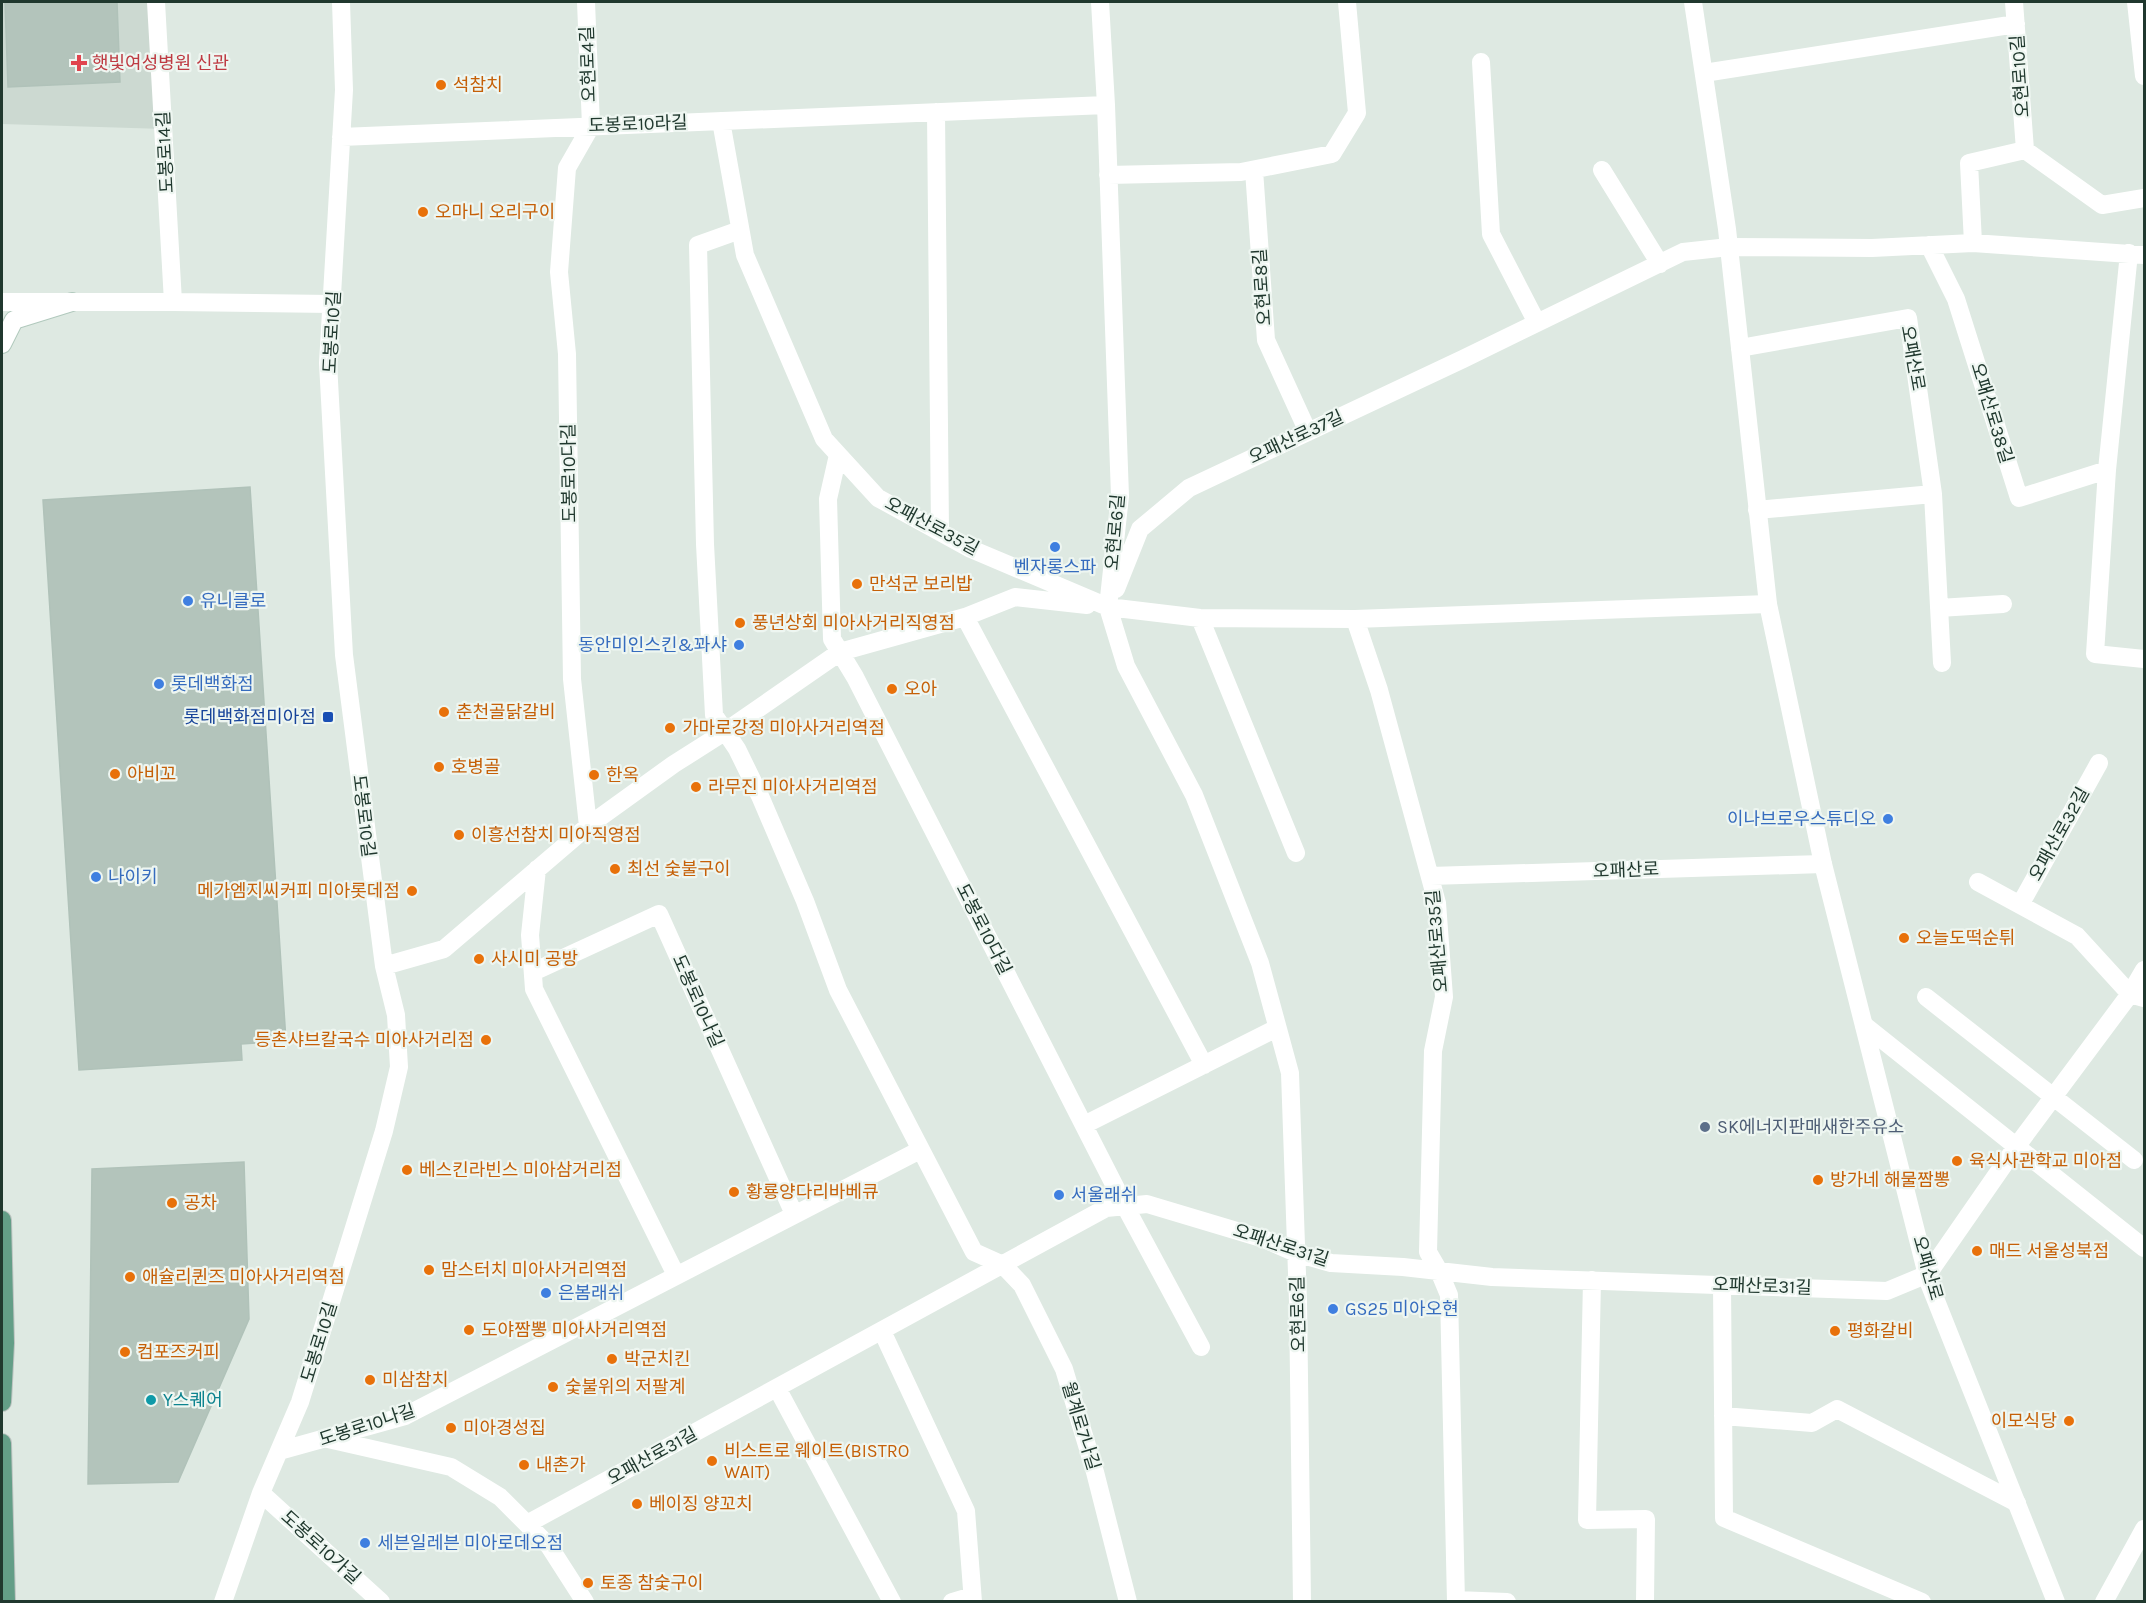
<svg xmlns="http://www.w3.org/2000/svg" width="2146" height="1603" font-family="Karla,'Noto Sans KR',sans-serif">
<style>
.built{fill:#ccd9d1}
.building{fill:#b3c4bb;stroke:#b0c2b9;stroke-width:1.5}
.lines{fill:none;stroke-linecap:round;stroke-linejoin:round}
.secondary-casing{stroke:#b1c9bd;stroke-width:20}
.primary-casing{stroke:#bcc3c0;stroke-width:20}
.minor{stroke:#fff;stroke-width:18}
.tertiary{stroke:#fff;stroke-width:18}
.secondary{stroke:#fff;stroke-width:18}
.primary{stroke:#639e87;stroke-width:18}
.health-dot{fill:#e0444e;stroke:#eef6f1;stroke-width:2}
.food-dot{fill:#e8710a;stroke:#eef6f1;stroke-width:2}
.shop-dot{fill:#3f7fe0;stroke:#eef6f1;stroke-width:2}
.transit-dot{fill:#1a4fb4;stroke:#eef6f1;stroke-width:2}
.service-dot{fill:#5c6f8a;stroke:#eef6f1;stroke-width:2}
.culture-dot{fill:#0f9aa8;stroke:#eef6f1;stroke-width:2}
.labels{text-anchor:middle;stroke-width:4.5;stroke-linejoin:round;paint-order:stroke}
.health-label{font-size:18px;fill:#be3a42;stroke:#eef6f1;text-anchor:start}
.street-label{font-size:18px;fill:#20382e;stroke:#eef6f1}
.food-label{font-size:18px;fill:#c56008;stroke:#eef6f1;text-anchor:start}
.shop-label{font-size:18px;fill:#366cbe;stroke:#eef6f1;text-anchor:start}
.transit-label{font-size:18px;fill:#164399;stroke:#eef6f1;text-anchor:end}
.service-label{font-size:18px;fill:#4e5e75;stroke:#eef6f1;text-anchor:start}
.culture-label{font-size:18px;fill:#0d838f;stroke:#eef6f1;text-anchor:start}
</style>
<rect width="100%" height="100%" fill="#dee9e2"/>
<path class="built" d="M2,2H149L164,129L2,124Z"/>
<path class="building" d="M5,2H117L120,82L8,87Z
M250,487L286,1041L241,1044L242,1060L79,1070L43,500Z
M244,1162L249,1319L178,1482L88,1484L92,1169Z"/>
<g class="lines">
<defs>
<path id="secondary" d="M2,344L14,320L72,302"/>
<path id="primary" d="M2,1220L5,1343L2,1402
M2,1443L6,1602"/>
</defs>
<use href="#secondary" class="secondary-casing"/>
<use href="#primary" class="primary-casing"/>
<path class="minor" d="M156,2L173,302
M586,2L591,126L567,168L559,272L567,354L572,679L588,826
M1100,2L1106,105L1120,496L1108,607L1126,666L1194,795L1260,963L1290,1073L1298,1302L1302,1602
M2136,2L2144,76
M1481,62L1491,234L1537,323
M1704,73L2016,24
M936,112L940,532
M721,121L745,255L824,439L878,498L971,549L1108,607L1200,618L1355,619L1768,604
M341,137L1106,105
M2025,150L2102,205L2144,198
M1254,170L1266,340L1308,432
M1602,170L1660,264
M1108,175L1241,172L1332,154L1357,113L1347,2
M740,230L698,245L705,544L714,715L737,749L760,796L805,901L838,990L974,1252L1003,1265L1022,1285L1064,1369L1095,1472L1128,1602
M1973,243L1969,163L2025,150L2014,2
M1929,245L1956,299L2019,498L2107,470
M2129,253L2107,470L2095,654L2144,659
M2,302H173L332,304
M1740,348L1908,318L1933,494L1757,510
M838,455L828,499L832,639L855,677L1125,1206L1201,1347
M1933,494L1942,663
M1116,589L1140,529L1189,488L1463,359L1683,252L1729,247L1872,248L1973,243L2144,255
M1939,608L2003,604
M965,617L1204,1065
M1200,618L1296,853
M1355,619L1379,690L1437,903L1444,997L1433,1051L1428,1252L1439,1271L1449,1295L1456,1602
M537,869L530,935L534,989L676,1275
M1430,876L1823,864
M1978,882L2077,936L2130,994L2144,998
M2020,905L2099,763
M384,966L444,949L588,826L674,764L726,731L840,652L965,617L1015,597L1087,605
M533,972L659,914L794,1214
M1926,997L2134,1160
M1864,1025L2144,1248
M1084,1125L1277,1028
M1592,1280L1587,1520L1646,1519L1645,1602
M1722,1285L1724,1518L1922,1602
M882,1331L966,1511L973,1602
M777,1388L892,1602
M1723,1416L1812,1423L1837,1409L2017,1503
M328,1439L451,1467L500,1497L549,1546L585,1602
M279,1451L405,1416L920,1150
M261,1493L381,1602
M527,1524L1106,1208L1147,1204L1264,1239L1296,1253L1331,1263L1403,1267L1492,1277L1887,1291L1928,1274L2016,1147L2130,994L2144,970
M1456,1600L1507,1602
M223,1602L261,1493L300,1402L384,1131L399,1067L396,1015L384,966L344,655L328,363L344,90L341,2
M952,1602L972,1596
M2104,1602L2144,1529"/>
<path class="tertiary" d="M1693,2L1727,229L1768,604L1823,864L1929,1283L2056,1602"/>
<use href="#secondary" class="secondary"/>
<use href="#primary" class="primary"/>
</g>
<path class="health-dot" d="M76 54h6v6h6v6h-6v6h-6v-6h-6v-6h6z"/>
<g class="food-dot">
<circle cx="441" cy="85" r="6"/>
<circle cx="423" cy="212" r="6"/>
<circle cx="857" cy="584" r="6"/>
<circle cx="740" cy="623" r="6"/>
<circle cx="892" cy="689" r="6"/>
<circle cx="444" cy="712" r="6"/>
<circle cx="670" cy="728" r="6"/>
<circle cx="439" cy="767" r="6"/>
<circle cx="115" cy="774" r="6"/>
<circle cx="594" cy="775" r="6"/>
<circle cx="696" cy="787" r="6"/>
<circle cx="459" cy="835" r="6"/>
<circle cx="615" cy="869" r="6"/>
<circle cx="412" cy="891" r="6"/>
<circle cx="1904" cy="938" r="6"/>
<circle cx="479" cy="959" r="6"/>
<circle cx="486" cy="1040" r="6"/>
<circle cx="1957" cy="1161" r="6"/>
<circle cx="407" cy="1170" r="6"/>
<circle cx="1818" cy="1180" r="6"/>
<circle cx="734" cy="1192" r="6"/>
<circle cx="172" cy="1203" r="6"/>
<circle cx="1977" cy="1251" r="6"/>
<circle cx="429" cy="1270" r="6"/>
<circle cx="130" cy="1277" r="6"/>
<circle cx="469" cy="1330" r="6"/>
<circle cx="1835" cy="1331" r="6"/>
<circle cx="125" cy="1352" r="6"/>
<circle cx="612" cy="1359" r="6"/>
<circle cx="370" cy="1380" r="6"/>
<circle cx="553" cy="1387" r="6"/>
<circle cx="2069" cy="1421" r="6"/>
<circle cx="451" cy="1428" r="6"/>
<circle cx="712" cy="1461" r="6"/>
<circle cx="524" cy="1465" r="6"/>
<circle cx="637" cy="1504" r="6"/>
<circle cx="588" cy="1583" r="6"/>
</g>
<g class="shop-dot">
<circle cx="1055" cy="547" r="6"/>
<circle cx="188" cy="601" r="6"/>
<circle cx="739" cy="645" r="6"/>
<circle cx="159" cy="684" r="6"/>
<circle cx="1888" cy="819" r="6"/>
<circle cx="96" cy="877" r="6"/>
<circle cx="1059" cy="1195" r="6"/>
<circle cx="546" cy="1293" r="6"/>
<circle cx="1333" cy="1309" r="6"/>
<circle cx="365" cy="1543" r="6"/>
</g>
<rect class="transit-dot" x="322" y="711" width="12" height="12" rx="3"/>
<circle class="service-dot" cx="1705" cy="1127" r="6"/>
<circle class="culture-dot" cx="151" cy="1400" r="6"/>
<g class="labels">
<g class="health-label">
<text x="92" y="69">햇빛여성병원 신관</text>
</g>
<g class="street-label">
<text transform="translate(588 64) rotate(-92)" y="6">오현로4길</text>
<text transform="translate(2020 76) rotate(-94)" y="6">오현로10길</text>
<text transform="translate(638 124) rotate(-2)" y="6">도봉로10라길</text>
<text transform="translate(165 152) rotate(-93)" y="6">도봉로14길</text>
<text transform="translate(1262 287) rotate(-94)" y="6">오현로8길</text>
<text transform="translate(332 332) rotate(-87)" y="6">도봉로10길</text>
<text transform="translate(1913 358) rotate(80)" y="6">오패산로</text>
<text transform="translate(1992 413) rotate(73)" y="6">오패산로38길</text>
<text transform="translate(1296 437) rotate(-25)" y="6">오패산로37길</text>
<text transform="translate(569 473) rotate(-91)" y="6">도봉로10다길</text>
<text transform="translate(932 526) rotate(28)" y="6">오패산로35길</text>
<text transform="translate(1115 532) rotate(-85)" y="6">오현로6길</text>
<text transform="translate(364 816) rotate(83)" y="6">도봉로10길</text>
<text transform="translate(2059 834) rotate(-61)" y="6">오패산로32길</text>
<text transform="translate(1626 870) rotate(-2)" y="6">오패산로</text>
<text transform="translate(984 929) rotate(63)" y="6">도봉로10다길</text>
<text transform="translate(1437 941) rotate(-95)" y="6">오패산로35길</text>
<text transform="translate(698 1001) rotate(66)" y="6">도봉로10나길</text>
<text transform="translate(1281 1245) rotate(18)" y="6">오패산로31길</text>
<text transform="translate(1928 1268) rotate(74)" y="6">오패산로</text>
<text transform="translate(1762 1286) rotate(2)" y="6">오패산로31길</text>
<text transform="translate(1298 1314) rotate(-91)" y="6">오현로6길</text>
<text transform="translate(319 1342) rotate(-73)" y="6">도봉로10길</text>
<text transform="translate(367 1425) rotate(-18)" y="6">도봉로10나길</text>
<text transform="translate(1081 1426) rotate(73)" y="6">월계로7나길</text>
<text transform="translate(652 1456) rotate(-29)" y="6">오패산로31길</text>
<text transform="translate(321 1547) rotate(42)" y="6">도봉로10가길</text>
</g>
<g class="food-label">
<text x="453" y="91">석참치</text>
<text x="435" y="218">오마니 오리구이</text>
<text x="869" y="590">만석군 보리밥</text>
<text x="752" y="629">풍년상회 미아사거리직영점</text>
<text x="904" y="695">오아</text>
<text x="456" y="718">춘천골닭갈비</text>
<text x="682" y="734">가마로강정 미아사거리역점</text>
<text x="451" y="773">호병골</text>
<text x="127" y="780">아비꼬</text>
<text x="606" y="781">한옥</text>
<text x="708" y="793">라무진 미아사거리역점</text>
<text x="471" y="841">이흥선참치 미아직영점</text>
<text x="627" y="875">최선 숯불구이</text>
<text x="400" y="897" text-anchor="end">메가엠지씨커피 미아롯데점</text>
<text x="1916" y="944">오늘도떡순튀</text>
<text x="491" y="965">사시미 공방</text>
<text x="474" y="1046" text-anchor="end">등촌샤브칼국수 미아사거리점</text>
<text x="1969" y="1167">육식사관학교 미아점</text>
<text x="419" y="1176">베스킨라빈스 미아삼거리점</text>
<text x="1830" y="1186">방가네 해물짬뽕</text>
<text x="746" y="1198">황룡양다리바베큐</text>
<text x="184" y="1209">공차</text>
<text x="1989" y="1257">매드 서울성북점</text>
<text x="441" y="1276">맘스터치 미아사거리역점</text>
<text x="142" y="1283">애슐리퀸즈 미아사거리역점</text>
<text x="481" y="1336">도야짬뽕 미아사거리역점</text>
<text x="1847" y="1337">평화갈비</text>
<text x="137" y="1358">컴포즈커피</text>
<text x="624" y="1365">박군치킨</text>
<text x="382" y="1386">미삼참치</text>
<text x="565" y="1393">숯불위의 저팔계</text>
<text x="2057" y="1427" text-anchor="end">이모식당</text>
<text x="463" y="1434">미아경성집</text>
<text x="724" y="1457">비스트로 웨이트(BISTRO<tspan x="724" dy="21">WAIT)</tspan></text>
<text x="536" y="1471">내촌가</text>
<text x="649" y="1510">베이징 양꼬치</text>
<text x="600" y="1589">토종 참숯구이</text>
</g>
<g class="shop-label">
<text x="1055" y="573" text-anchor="middle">벤자롱스파</text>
<text x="200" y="607">유니클로</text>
<text x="727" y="651" text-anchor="end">동안미인스킨&amp;꽈샤</text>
<text x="171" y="690">롯데백화점</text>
<text x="1876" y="825" text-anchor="end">이나브로우스튜디오</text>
<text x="108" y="883">나이키</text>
<text x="1071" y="1201">서울래쉬</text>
<text x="558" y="1299">은봄래쉬</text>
<text x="1345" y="1315">GS25 미아오현</text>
<text x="377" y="1549">세븐일레븐 미아로데오점</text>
</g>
<g class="transit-label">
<text x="316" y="723">롯데백화점미아점</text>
</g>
<g class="service-label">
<text x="1717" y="1133">SK에너지판매새한주유소</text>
</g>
<g class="culture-label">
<text x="163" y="1406">Y스퀘어</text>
</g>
</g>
<rect width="2146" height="1603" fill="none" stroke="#20382e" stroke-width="6"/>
</svg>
